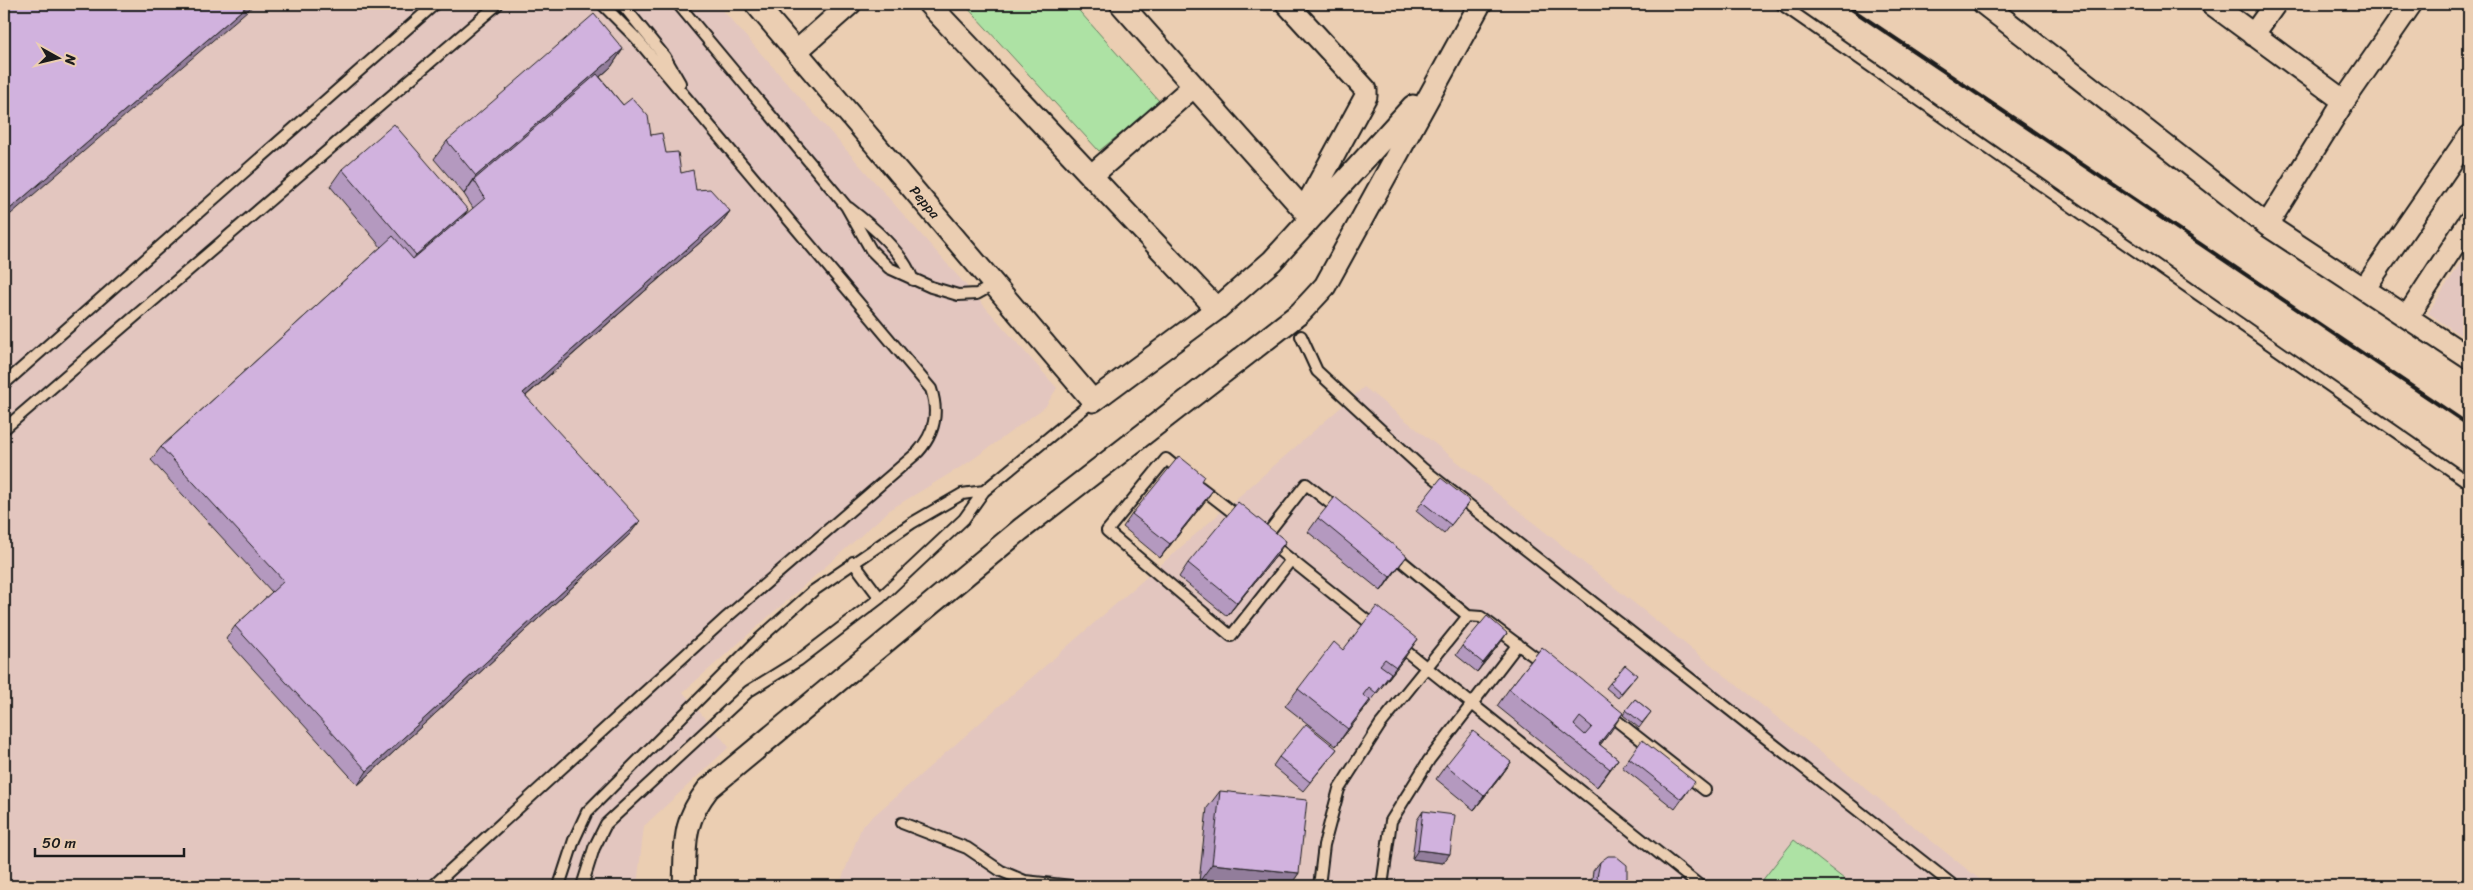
<svg xmlns="http://www.w3.org/2000/svg" width="2473" height="890" font-family="Sriracha,sans-serif">
<style>
.built{fill:#e3c6bf}
.green{fill:#ade2a4;stroke:#647f60}
.lines{fill:none;stroke-linecap:round;stroke-linejoin:round}
.lane-casing{stroke:#1c1c1c;stroke-width:14}
.street-casing{stroke:#1c1c1c;stroke-width:25}
.lane{stroke:#ebceb2;stroke-width:10}
.street{stroke:#ebceb2;stroke-width:21}
.rail{stroke:#1c1c1c;stroke-width:4}
.wall{fill:#b499bf;stroke:#1c1c1c}
.shaded-wall{fill:#927d9b;stroke:#1c1c1c}
.building{fill:#d1b2de;stroke:#1c1c1c;fill-rule:evenodd}
.labels{text-anchor:middle;stroke-width:5;stroke-linejoin:round;paint-order:stroke}
.street-label{font-size:14px;fill:#1c1c1c;stroke:#ebceb2}
</style>
<rect width="100%" height="100%" fill="#ebceb2"/>
<filter id="ink" filterUnits="userSpaceOnUse"><feTurbulence type="fractalNoise" baseFrequency=".02" numOctaves="2"/><feDisplacementMap in="SourceGraphic" scale="10" xChannelSelector="R" yChannelSelector="G"/><feConvolveMatrix kernelMatrix="1 2 1 2 8 2 1 2 1" color-interpolation-filters="sRGB"/></filter>
<g filter="url(#ink)">
<path class="built" d="M4,4H717L1057,388L1045,407L969,462L891,509L683,692L729,747L644,826L637,886H4Z
M2469,250V341L2428,313Z
M1364,387L1988,886H839L862,826Z"/>
<path class="green" d="M964,4H1073L1160,102L1099,151Z
M1794,840L1853,886H1758Z"/>
<g class="lines">
<defs>
<path id="lane" d="M622,4L665,57L680,83
M678,4L846,206L871,250L889,268L931,287L958,295L977,294L995,284
M1781,4L2469,483
M849,208C872,226 903,252 913,280
M1301,336L1317,371L1422,468L1954,886
M4,384L435,4
M4,429L498,4
M1183,473L1166,459L1107,531L1231,636L1291,560
M1200,487L1240,518
M1264,538L1306,484L1340,511
M1270,543L1376,628
M1392,553L1468,616L1481,617L1544,664
M853,562L880,598
M1397,644L1700,886
M1607,713L1705,790
M902,823L967,848L1001,871L1025,881L1072,886
M433,886L727,617L918,452C935,433 939,413 931,389L636,38L602,4
M559,886L574,840L587,812L758,640L813,591L912,523L962,494L984,491
M582,886L594,848L606,824L749,691L799,660L880,598L964,519L984,491L1093,401
M1319,886L1324,845L1339,789L1380,725L1468,616
M1382,886L1391,821L1429,760L1518,644"/>
<path id="street" d="M756,4L1093,401L1217,309L1272,261L1413,106
M929,4L1217,309
M1121,4L1310,217
M1287,4L1366,90V96L1304,210
M1984,4L2267,225L2469,358
M2212,4L2344,101
M2253,35L2275,4
M798,50L850,4
M1091,176L1194,86
M2267,225L2344,101L2411,4
M2364,289L2469,136
M2407,317L2469,222
M684,886C686,844 681,824 708,789L1020,530L1300,313L1325,286L1480,4"/>
</defs>
<use href="#lane" class="lane-casing"/>
<use href="#street" class="street-casing"/>
<use href="#lane" class="lane"/>
<use href="#street" class="street"/>
<path class="rail" d="M1844,4L2469,425"/>
</g>
<path class="wall" d="M623,49L611,67L600,77L623,105L651,135L681,173L696,190L730,211L720,225L526,396L630,534L358,785L226,639L235,626L272,592L151,460L161,447L381,247L330,186L342,169L463,218L473,208L464,194L434,159L447,141Z
M1201,481L1213,490L1203,504L1160,558L1123,527L1132,514Z
M1470,501L1444,534L1416,511L1422,502Z
M1318,518L1407,556L1381,591L1308,532Z
M1277,555L1227,616L1179,577L1188,563Z
M1507,633L1501,642L1477,672L1456,655L1462,646Z
M1542,647L1611,731L1600,745L1618,759L1597,787L1497,706L1509,689Z
M1343,650L1406,656L1336,746L1285,706L1298,689Z
M1637,675L1618,698L1606,688L1610,683Z
M1635,699L1651,712L1639,728L1623,715Z
M1337,749L1330,758L1303,791L1273,766L1279,757Z
M1629,758L1688,791L1675,809L1622,767Z
M1511,762L1501,776L1474,810L1436,779L1446,765Z
M1220,791L1299,873L1290,886H1241L1199,882L1207,808Z
M1423,811L1443,863L1412,859L1417,820Z
M1600,862L1627,878L1621,886H1591L1593,871Z"/>
<path class="shaded-wall" d="M249,4H255L4,220V214Z
M623,49L611,67L476,184L474,180L464,194L476,176Z
M468,210L455,228L404,273L416,255Z
M730,211L720,225L514,406L523,393Z
M1213,490L1203,504L1160,558L1170,544Z
M640,521L630,534L358,785L367,771Z
M1286,541L1277,555L1227,616L1237,603Z
M1407,556L1397,569L1381,591L1390,577Z
M1507,633L1501,642L1477,672L1483,663Z
M1418,639L1406,656L1383,685L1396,667Z
M1370,700L1358,718L1336,746L1348,729Z
M1623,713L1611,731L1592,755L1599,744Z
M1618,759L1605,777L1597,787L1610,769Z
M1511,762L1501,776L1474,810L1484,796Z
M1418,850L1450,854L1443,863L1412,859Z
M1212,864L1299,873L1290,886H1241L1199,882Z"/>
<path class="building" d="M4,4H249L4,214Z
M594,14L623,49L476,176L447,141Z
M597,74L623,105L632,98L648,116L651,135L662,133L666,153L678,152L681,173L693,170L696,190L710,189L730,211L523,393L640,521L367,771L235,626L284,581L161,447L393,236L413,259L485,198L474,180Z
M394,124L468,210L416,255L342,169Z
M1179,456L1204,476L1201,481L1213,490L1170,544L1132,514Z
M1441,478L1470,501L1451,525L1422,502Z
M1335,497L1407,556L1390,577L1318,518Z
M1238,502L1286,541L1237,603L1188,563Z
M1377,606L1418,639L1396,667L1385,659L1380,665L1391,673L1376,693L1369,687L1363,695L1370,700L1348,729L1298,689L1334,642L1343,650Z
M1487,616L1507,633L1483,663L1462,646Z
M1542,647L1623,713L1599,744L1618,759L1610,769L1509,689ZM1580,717L1592,727L1585,735L1574,725Z
M1625,665L1637,675L1621,693L1610,683Z
M1635,699L1651,712L1642,723L1626,710Z
M1306,724L1337,749L1310,782L1279,757Z
M1473,731L1511,762L1484,796L1446,765Z
M1642,740L1695,782L1681,799L1629,758Z
M1220,791L1307,800L1299,873L1212,864Z
M1423,811L1455,815L1450,854L1418,850Z
M1608,856H1616L1627,865V878L1619,886H1605L1597,877L1600,862Z"/>
</g>
<g class="labels">
<g class="street-label">
<text transform="translate(925 202) rotate(50)" y="5">Peppa</text>
</g>
</g>
<rect width="2473" height="890" fill="none" stroke="#ebceb2" stroke-width="20"/>
<rect x="10" y="10" width="2453" height="870" fill="none" stroke="#1c1c1c" stroke-width="2" filter="url(#ink)"/>
<g transform="translate(58 58) rotate(98)" stroke="#ebceb2" stroke-width="4" paint-order="stroke">
<path d="M0-4L9 19L0 12L-9 19Z" fill="#1c1c1c"/>
<text y="-8" font-size="14" font-weight="bold" text-anchor="middle" fill="#1c1c1c">N</text>
</g>
<path d="M35 848v8h149v-8" fill="none" stroke="#1c1c1c" stroke-width="2.5"/>
<text x="42" y="848" font-size="15" fill="#1c1c1c" stroke="#ebceb2" stroke-width="4" paint-order="stroke">50 m</text>
</svg>
